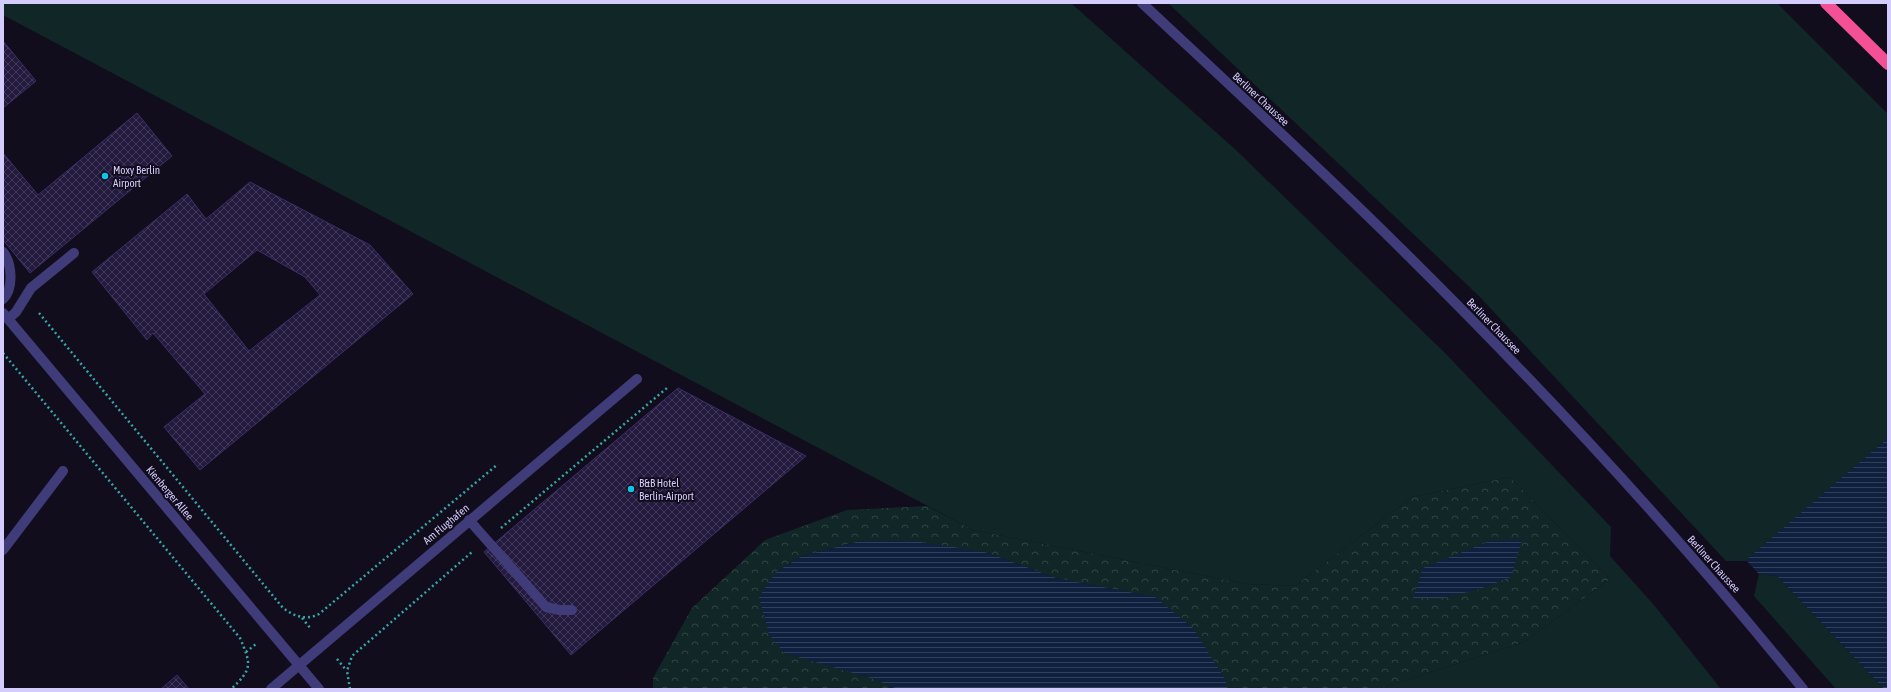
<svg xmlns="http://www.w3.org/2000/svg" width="1891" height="692" font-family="'Asap Condensed',sans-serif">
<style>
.green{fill:#112626}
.forest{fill:url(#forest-crowns)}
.water{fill:url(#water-rules)}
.building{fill:url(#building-cross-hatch);stroke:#3c2e67;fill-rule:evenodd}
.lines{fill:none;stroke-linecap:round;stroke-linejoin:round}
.path{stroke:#35a7a6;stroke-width:2.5;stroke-dasharray:2 3;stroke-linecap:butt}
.minor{stroke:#403b79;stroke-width:10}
.highway{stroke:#f35096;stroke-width:12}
.poi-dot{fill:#0fc5e5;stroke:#110d1d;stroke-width:1.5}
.labels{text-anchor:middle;stroke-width:4;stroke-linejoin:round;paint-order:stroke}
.street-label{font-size:11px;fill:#d4ccfc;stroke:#110d1d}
.poi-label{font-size:11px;fill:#d4ccfc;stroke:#110d1d;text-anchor:start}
</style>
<defs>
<pattern id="forest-crowns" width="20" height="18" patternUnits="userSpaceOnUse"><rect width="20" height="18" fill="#112626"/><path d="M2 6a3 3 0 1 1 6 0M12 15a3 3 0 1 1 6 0" fill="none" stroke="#334446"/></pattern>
<pattern id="water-rules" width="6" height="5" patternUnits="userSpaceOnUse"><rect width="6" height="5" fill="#0f203f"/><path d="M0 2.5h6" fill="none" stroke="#313f5c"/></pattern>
<pattern id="building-cross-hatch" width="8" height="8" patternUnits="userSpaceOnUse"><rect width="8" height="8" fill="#231a3d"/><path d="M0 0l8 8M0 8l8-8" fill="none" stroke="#423a5a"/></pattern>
</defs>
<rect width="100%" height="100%" fill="#110d1d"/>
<path class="green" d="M3,3H1071L1237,151L1446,354L1611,527L1610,556L1654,605L1721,689H1378L1524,642L1610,579L1510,477L1412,497L1295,586L1246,584L973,530L3,15Z
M1168,3H1777L1888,114V438L1748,561H1726L1478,295Z
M1759,574L1777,576L1884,689H1836L1754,596Z"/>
<path class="forest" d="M1510,477L1610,579L1524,642L1378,689H1226V681L1155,597L1056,578L985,552L860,541L802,556L776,572L832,666L874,679L897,689H653V678L692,608L765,540L847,510L927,506L973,530L1246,584L1295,586L1412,497Z"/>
<path class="water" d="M1888,438V689H1884L1777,576L1759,574L1746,560Z
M1522,540L1511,577L1477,590L1441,598H1413L1423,568L1490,541Z
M860,541H914L985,552L1056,578L1155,597L1194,629L1226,681V689H897L874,679L784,653L769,634L759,597L776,572L802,556Z"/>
<path class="building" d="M3,41L36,81L3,108Z
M137,113L172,156L30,273L3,240V153L38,195Z
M250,182L370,245L413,294L200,470L164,427L205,394L153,333L147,340L92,272L187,194L206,219ZM257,250L305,277L320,295L249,351L204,294Z
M678,388L806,456L571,655L484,552Z
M177,675L189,689H161Z"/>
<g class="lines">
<path class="path" d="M39,313L283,608C294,616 306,621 319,614L498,464
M3,353L240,638C251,664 253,669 231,689
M501,528L667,388
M302,618L311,629
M246,652L256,644
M337,659L346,670
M350,689L347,671L352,656L472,552"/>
<path class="minor" d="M1142,3C1221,77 1301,151 1379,227C1528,373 1672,527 1803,689
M3,252C12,263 14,289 3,299
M3,313L319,689
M8,319L16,312L31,288L74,253
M469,520L546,607L560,610H572
M3,550L63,471
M271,689L637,379"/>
<path class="highway" d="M1826,3L1888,64"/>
</g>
<g class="poi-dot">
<circle cx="105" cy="176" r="4"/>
<circle cx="631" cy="489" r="4"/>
</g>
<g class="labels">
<g class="street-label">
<text transform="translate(1261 99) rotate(43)" y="4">Berliner Chaussee</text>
<text transform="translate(1494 326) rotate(46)" y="4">Berliner Chaussee</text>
<text transform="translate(170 493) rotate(50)" y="4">Kienberger Allee</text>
<text transform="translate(446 524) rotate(-40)" y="4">Am Flughafen</text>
<text transform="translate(1714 564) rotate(48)" y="4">Berliner Chaussee</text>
</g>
<g class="poi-label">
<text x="113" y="174">Moxy Berlin<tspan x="113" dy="13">Airport</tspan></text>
<text x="639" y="487">B&amp;B Hotel<tspan x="639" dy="13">Berlin-Airport</tspan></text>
</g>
</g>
<rect width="1891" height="692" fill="none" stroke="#d4ccfc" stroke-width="8"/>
</svg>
